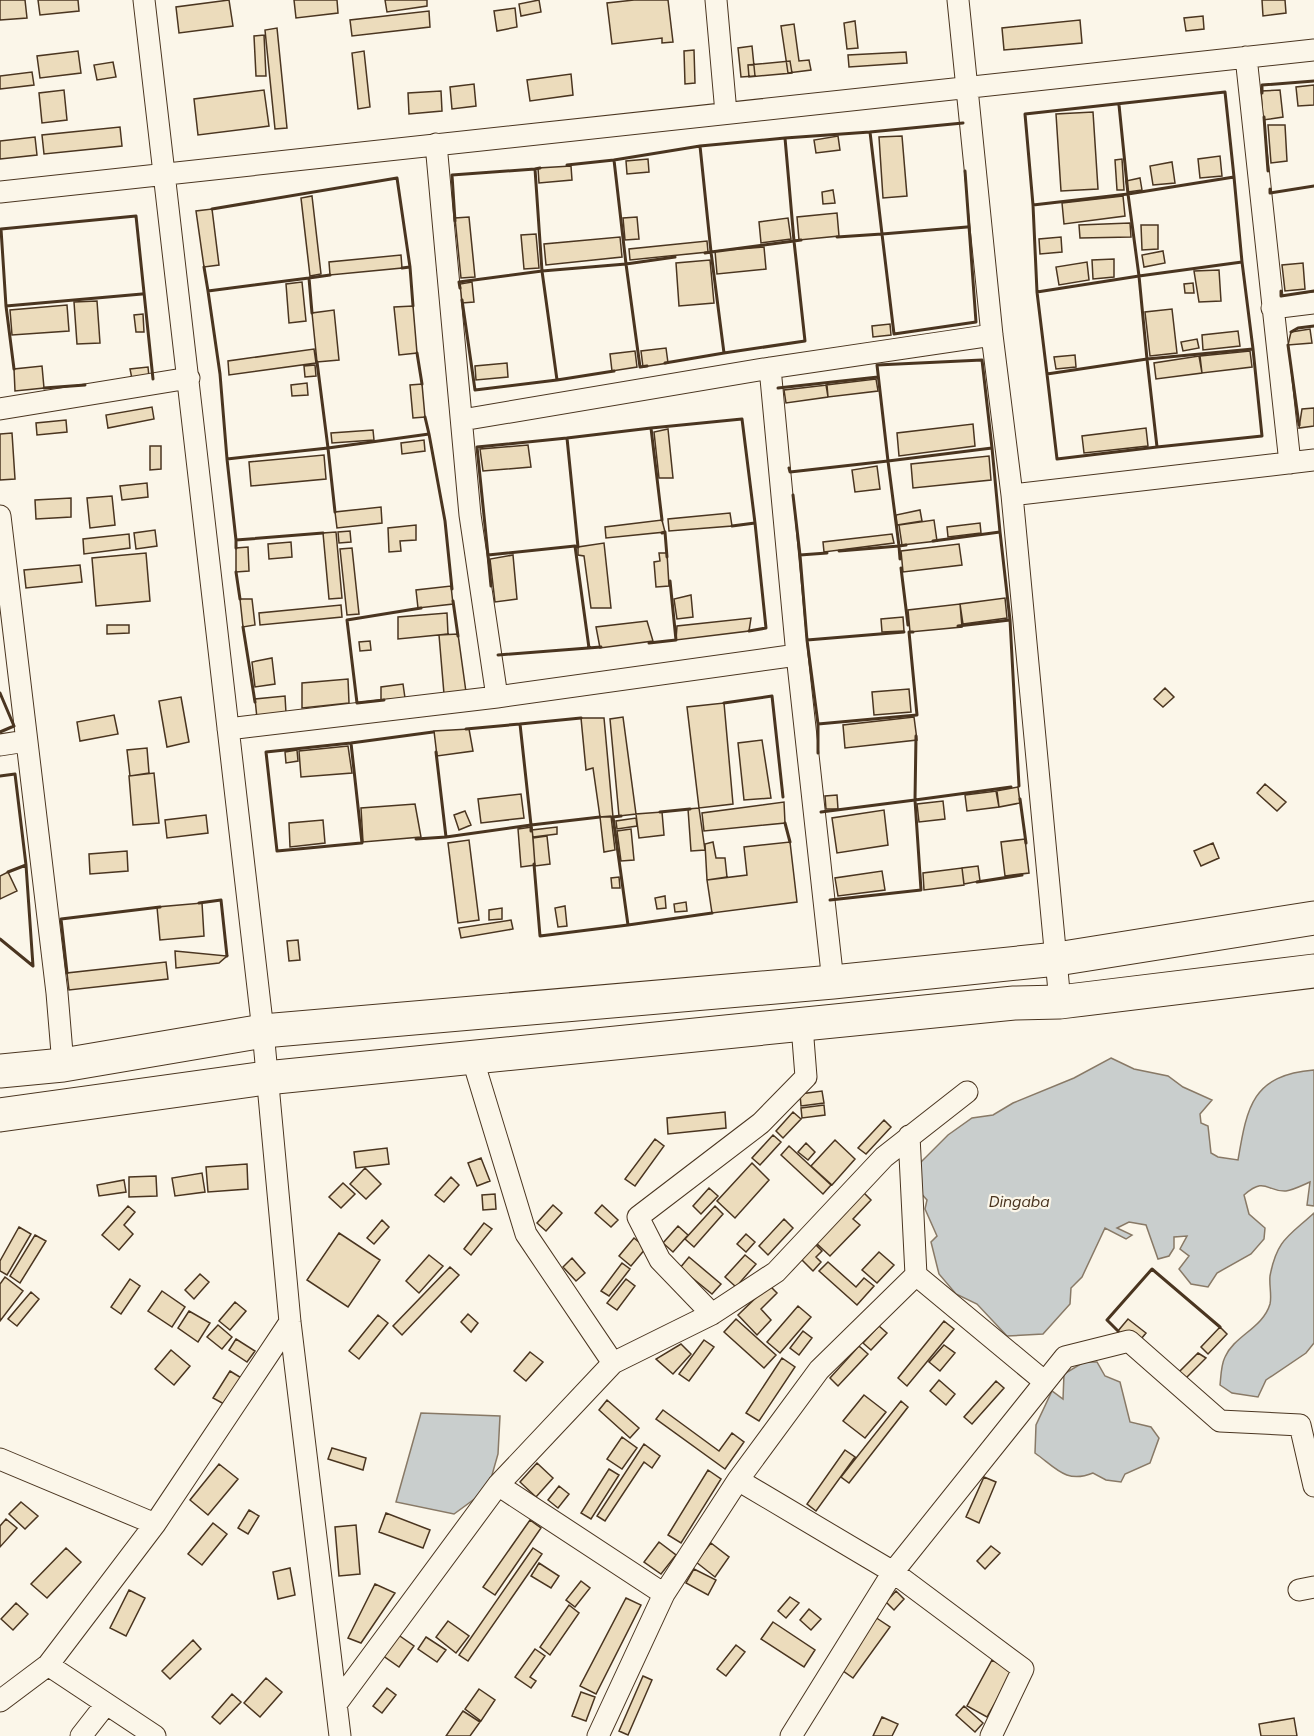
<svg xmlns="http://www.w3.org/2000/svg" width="1314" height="1736" font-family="Figtree,sans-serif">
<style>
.water{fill:#c9cecd;stroke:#887966;stroke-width:1.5}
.building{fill:#ecdcbc;stroke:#4a3520;stroke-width:1.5}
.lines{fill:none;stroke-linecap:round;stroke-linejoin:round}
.minor-casing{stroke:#4a3520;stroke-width:23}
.trunk-casing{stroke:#4a3520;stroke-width:35}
.minor{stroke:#fbf6e9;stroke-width:21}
.trunk{stroke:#fbf6e9;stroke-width:33}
.wall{stroke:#4a3520;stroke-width:3}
.labels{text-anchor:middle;stroke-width:4.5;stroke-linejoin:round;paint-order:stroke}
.water-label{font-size:16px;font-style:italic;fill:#4a3520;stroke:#fbf6e9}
</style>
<rect width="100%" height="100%" fill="#fbf6e9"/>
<path class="water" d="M1111,1058L1134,1069L1168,1076L1183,1087L1212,1100L1200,1114L1201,1123L1208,1126L1211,1153L1218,1157L1238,1160C1247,1107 1252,1075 1314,1070V1206L1307,1205L1310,1182C1303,1185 1293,1190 1286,1191C1266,1192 1266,1176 1244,1195L1249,1214L1265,1228L1264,1239L1251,1254L1217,1273L1208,1287L1191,1284L1179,1269L1189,1256L1180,1249L1187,1236L1174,1237V1248L1169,1256L1158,1259L1146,1225L1129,1222L1117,1228L1132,1235L1126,1239L1105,1228L1082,1277L1071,1288L1070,1304L1043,1334L1007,1336L977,1304L956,1294L939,1274L931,1242L937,1236L925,1209L927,1200L918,1190V1165L948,1135L972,1118L993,1115L1013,1103L1074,1078Z
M1314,1213V1343L1306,1353L1266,1380L1258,1397L1232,1393L1220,1385C1221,1376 1221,1365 1225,1357C1234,1336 1263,1328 1270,1304C1272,1296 1269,1285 1270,1276C1277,1239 1289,1236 1314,1213Z
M1084,1362H1097L1105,1376L1120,1382L1130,1422L1151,1427L1159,1438L1150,1463L1125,1474L1121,1482L1106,1480L1093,1473C1066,1484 1056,1468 1035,1453L1036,1425L1052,1391L1063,1399L1064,1374Z
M421,1413L500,1416L498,1454L488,1489L454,1514L396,1502Z"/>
<path class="building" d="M0,0H25L27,18L0,20Z
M38,0H78L79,11L40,15Z
M229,0L233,26L179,33L176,7Z
M294,0H337L338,13L296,18Z
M385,0H427V6L387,12Z
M539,0L541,12L521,16L519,4Z
M634,0H668L673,42L662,43V38L612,44L607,3Z
M1262,0H1285L1286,13L1263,16Z
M515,8L517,27L497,31L494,11Z
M429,11L430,27L352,36L350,20Z
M1203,16L1204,29L1186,31L1184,18Z
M1080,20L1082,43L1004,50L1002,28Z
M855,21L858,48L847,49L844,23Z
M794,24L799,61L809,60L811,70L788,73L781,26Z
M277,28L287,128L275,129L265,30Z
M264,35L266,76H256L254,36Z
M752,46L755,76L741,77L738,48Z
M694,50L695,83L685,84L684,51Z
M78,51L81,73L40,78L37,56Z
M364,51L370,107L358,109L352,53Z
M906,52L907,63L849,67L848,55Z
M790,61L792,73L749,77L748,65Z
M113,62L116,77L97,80L94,65Z
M32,72L34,85L0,89V76Z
M571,74L573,95L530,101L527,80Z
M474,84L476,106L452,109L450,87Z
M1314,85V105L1298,106L1296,87Z
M64,90L67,120L42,123L39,93Z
M264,90L269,126L198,135L194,99Z
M1280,90L1283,117L1263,120L1261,91Z
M441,91L442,111L409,114L408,93Z
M1093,112L1098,189L1061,191L1056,114Z
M1268,125H1285L1287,161L1271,163Z
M120,127L122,146L44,154L42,135Z
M838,136L840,150L816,153L814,140Z
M902,136L907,196L883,198L879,137Z
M35,137L37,155L0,159V141Z
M1220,156L1222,176L1200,178L1198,159Z
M648,159L649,172L627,174L626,161Z
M1122,159L1124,190H1117L1115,160Z
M1172,162L1175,183L1153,185L1150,166Z
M571,166L572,180L539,183L538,168Z
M1140,178L1142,190L1128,192L1126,181Z
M833,190L835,203L823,204L822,192Z
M312,196L321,274L310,276L301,198Z
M1123,196L1125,216L1064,224L1062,203Z
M212,209L219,265L204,267L196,211Z
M837,213L839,236L799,240L797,217Z
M469,217L475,277L461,278L455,218Z
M637,217L639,239L625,240L623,218Z
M788,218L791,239L761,243L759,222Z
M1130,223L1131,237L1080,238L1079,225Z
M1141,225H1158V249L1142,250Z
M536,234L539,268L524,269L521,235Z
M620,237L622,257L546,265L544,244Z
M1061,237L1062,252L1040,254L1039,239Z
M707,241L708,252L630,260L629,249Z
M764,247L766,269L717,274L715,251Z
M1163,251L1165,263L1144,267L1142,255Z
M401,255L402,268L330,275L329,262Z
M1114,259V277L1093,279L1092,260Z
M710,260L714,303L679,306L676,263Z
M1087,262L1089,280L1059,285L1056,267Z
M1303,263L1305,289L1285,291L1282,265Z
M1219,270L1221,301L1199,302L1194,271Z
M302,282L306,321L289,323L286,284Z
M472,282L474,302L462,303L460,284Z
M1193,283L1194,293H1185L1184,284Z
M97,301L100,343L77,344L74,302Z
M67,305L69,331L12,335L10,310Z
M413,306L417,353L399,355L394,307Z
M1172,309L1177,353L1150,356L1145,312Z
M334,310L339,360L317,362L312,313Z
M143,314L144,332H136L134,315Z
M890,324L891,335L873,337L872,326Z
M1310,329L1312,343L1288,345L1291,332Z
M1238,331L1240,346L1203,350L1202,335Z
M1197,339L1199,348L1183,351L1181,342Z
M666,348L668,363L643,367L641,351Z
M314,349L316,363L229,375L228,361Z
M635,351L637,367L612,371L610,354Z
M1250,351L1252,367L1202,373L1200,356Z
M1075,355L1076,367L1056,369L1054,357Z
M1199,356L1202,373L1156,379L1154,363Z
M507,363L508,377L476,380L475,366Z
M315,365L316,376L305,377L304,366Z
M42,366L44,388L15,391L14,369Z
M148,367L149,377L132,379L130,369Z
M876,379L878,391L828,397L826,385Z
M307,383L308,395L292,396L291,385Z
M422,384L425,417L413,418L410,385Z
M827,385L828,397L786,403L784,390Z
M152,407L154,419L108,428L106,415Z
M1314,408V426L1299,428L1302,409Z
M66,420L67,432L37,435L36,423Z
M973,424L975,446L899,456L897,433Z
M1146,428L1148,446L1084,453L1082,436Z
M668,429L673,478H659L654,432Z
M373,430L374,440L332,443L331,433Z
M12,433L15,479L0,480V434Z
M424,440L425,451L402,454L401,443Z
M528,445L531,467L483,471L480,449Z
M150,446H161V469L150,470Z
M324,455L326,479L251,486L249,462Z
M989,456L991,480L913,488L911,464Z
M877,466L880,489L855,492L852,470Z
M147,483L148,497L122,500L120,486Z
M112,496L115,525L90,528L87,498Z
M71,498V517L36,519L35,500Z
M381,507L382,523L337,528L335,512Z
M920,510L922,521L897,525L896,515Z
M730,513L732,526L669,531L668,519Z
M662,520L665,532L606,538L605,527Z
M934,520L937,541L902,545L899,525Z
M980,523L981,533L948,537L947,527Z
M416,525V540L400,541L401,551L389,552L388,528Z
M155,530L157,546L136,549L134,533Z
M350,531L351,542L339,543L338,532Z
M336,532L342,598L329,599L323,533Z
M129,534L130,548L84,554L83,539Z
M892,534L894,543L824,552L823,542Z
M291,542L292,557L269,559L268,544Z
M604,543L611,608H591L584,556L578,555V547Z
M959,544L962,565L903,572L901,551Z
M248,547L249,571L236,572V548Z
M352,548L359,614L347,615L340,549Z
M146,553L150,601L96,606L92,558Z
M659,553H667L669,586L656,587L654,562L660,561Z
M513,555L517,599L495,602L490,559Z
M80,565L82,582L26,588L24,570Z
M451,586L453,604L418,608L416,590Z
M691,595L693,617L677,619L674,599Z
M1005,598L1007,618L963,624L960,604Z
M240,599H252L255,625L243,627Z
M960,604L962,627L910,632L908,610Z
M341,605L342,617L260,625L259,613Z
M447,613L448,634L398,639V617Z
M903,617L904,631L882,632L881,619Z
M751,618L749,631L676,640L677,626Z
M647,621L653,641L600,648L596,627Z
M107,625H129V633L107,634Z
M458,634L466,692L444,694L439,635Z
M370,641L371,650L360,651L359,642Z
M272,658L275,684L255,687L252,662Z
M348,679L349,703L302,708V683Z
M403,684L405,698L381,700V687Z
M1165,688L1174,697L1163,707L1154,699Z
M909,689L911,712L874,715L872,692Z
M285,696L286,713L257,718L255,699Z
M181,697L189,742L167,747L159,701Z
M724,703L733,804L699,808L687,707Z
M114,715L118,734L80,741L77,722Z
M623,717L636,814L619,816L610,719Z
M914,717L917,740L845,748L843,725Z
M581,718H604L613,817H600L593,768L586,770Z
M469,729L473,751L437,756L434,731Z
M762,740L771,798L744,800L738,743Z
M348,746L352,773L301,777L299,751Z
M147,748L149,773L130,776L127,750Z
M297,750L298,761L286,763L285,752Z
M154,773L159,823L133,825L129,776Z
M1265,784L1286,802L1277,811L1257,793Z
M1018,787L1020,803L999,807L996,791Z
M997,791L999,807L967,811L965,795Z
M521,794L524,818L481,823L478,799Z
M837,795L838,809H826L825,796Z
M943,801L945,819L919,822L917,804Z
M784,802L785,823L704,831L702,813Z
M415,804L421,837L363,842L361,808Z
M699,808L705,850L691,851L688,809Z
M884,810L888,845L837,853L832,818Z
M465,811L471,825L459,830L454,815Z
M662,812L664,835L639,838L636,814Z
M206,815L208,833L167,838L165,820Z
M611,816L615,850L604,852L600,817Z
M636,818L637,826L617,829L616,821Z
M323,820L325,843L290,847L289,823Z
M532,827L535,865L521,867L518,829Z
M557,827V834L533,837L532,830Z
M631,829L634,860L621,861L617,831Z
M547,836L550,864L535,866L533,838Z
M1025,839L1029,873L1005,876L1001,842Z
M469,840L479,920L458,923L448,843Z
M713,842L716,858H725L727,877L707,880L705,844Z
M790,842L797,902L712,913L707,880L747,875L744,847Z
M1213,843L1219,858L1201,866L1194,851Z
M127,851L128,871L90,874L89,854Z
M978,866L980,881L964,884L962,868Z
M962,868L964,885L924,890L923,873Z
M882,871L885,890L838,896L835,878Z
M8,872L17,891L0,899V876Z
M619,877L620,888H612L611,878Z
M665,896L666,908L657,909L655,898Z
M686,902L687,911L675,912L674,904Z
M202,903L204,936L160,940L157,907Z
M565,906L567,926L558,927L555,908Z
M502,908V919L489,920V910Z
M511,920L513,929L461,938L459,928Z
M298,940L300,960L289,961L287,941Z
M175,951L227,956L219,963L176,968Z
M166,962L168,979L69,990L67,973Z
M822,1091L824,1103L801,1106L800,1094Z
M824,1105L825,1115L802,1118L801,1108Z
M725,1112L726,1128L668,1134L667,1118Z
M793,1112L801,1119L783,1138L776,1131Z
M884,1120L891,1127L866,1154L858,1148Z
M773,1135L781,1142L760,1165L752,1158Z
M655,1139L664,1146L635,1186L625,1179Z
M835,1140L855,1159L832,1185L811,1166Z
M806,1143L815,1152L808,1160L798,1152Z
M789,1146L831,1185L823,1194L781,1155Z
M387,1148L389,1164L356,1168L354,1152Z
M481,1158L490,1181L477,1186L468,1163Z
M752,1163L769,1180L735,1218L717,1201Z
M247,1164L248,1189L208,1192L206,1167Z
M365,1168L381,1184L366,1199L350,1184Z
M202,1173L205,1192L175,1196L172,1178Z
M156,1176L157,1196L129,1197V1177Z
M451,1177L459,1185L444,1202L435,1195Z
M124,1180L126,1192L99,1196L97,1185Z
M343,1183L355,1194L341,1208L329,1197Z
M709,1188L718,1196L701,1214L693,1206Z
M863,1192L871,1200L853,1219L860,1225L830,1256L815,1242Z
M495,1194L496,1209L483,1210L482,1195Z
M553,1205L562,1213L546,1231L537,1223Z
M602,1205L618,1220L611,1227L595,1213Z
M128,1206L135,1212L124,1225L133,1234L119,1250L102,1235Z
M715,1206L723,1214L694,1247L685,1239Z
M784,1219L793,1228L768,1255L759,1246Z
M382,1220L389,1227L374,1244L367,1238Z
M484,1223L492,1229L471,1255L464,1249Z
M678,1226L688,1235L673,1252L663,1243Z
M19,1227L31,1234L7,1275L0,1271V1261Z
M339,1233L380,1260L348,1307L307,1280Z
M746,1234L755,1242L746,1252L737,1244Z
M35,1235L46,1241L20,1283L10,1276Z
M634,1238L646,1248L631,1266L619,1256Z
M814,1243L822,1251L816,1257L821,1262L813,1271L800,1258Z
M879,1252L894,1265L877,1283L862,1270Z
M429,1255L443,1266L419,1293L406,1281Z
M745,1255L756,1264L736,1287L725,1277Z
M689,1257L721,1284L712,1294L680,1268Z
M572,1258L585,1273L576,1281L563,1267Z
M828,1262L856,1287L864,1278L874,1286L857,1305L819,1271Z
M622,1263L630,1269L609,1296L601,1291Z
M450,1267L459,1275L402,1335L393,1326Z
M200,1274L209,1282L194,1299L185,1290Z
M5,1277L23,1291L0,1321V1284Z
M130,1279L140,1286L121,1314L111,1307Z
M626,1279L635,1286L617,1310L607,1303Z
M769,1285L777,1293L761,1309L771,1320L757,1335L738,1315Z
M162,1291L185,1307L172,1327L148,1311Z
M31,1292L39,1299L17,1326L8,1319Z
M235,1302L246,1311L230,1330L219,1321Z
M798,1306L811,1317L780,1353L767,1342Z
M189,1311L210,1323L198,1342L178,1328Z
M468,1314L478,1323L471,1332L461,1322Z
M378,1315L388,1323L359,1359L349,1351Z
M736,1319L776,1355L764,1368L724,1332Z
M1128,1319L1146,1333L1136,1345L1118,1331Z
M944,1321L954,1329L907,1386L898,1378Z
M218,1325L232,1337L222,1349L207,1337Z
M879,1326L887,1333L871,1350L863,1343Z
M1220,1327L1227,1334L1208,1354L1201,1347Z
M803,1331L812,1338L799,1355L790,1348Z
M236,1339L255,1351L247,1362L229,1350Z
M704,1340L714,1347L689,1381L679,1374Z
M681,1344L691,1354L673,1374L656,1359Z
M944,1345L955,1353L940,1371L929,1362Z
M859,1346L868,1354L838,1386L830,1378Z
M171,1350L190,1366L174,1385L155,1369Z
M530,1352L543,1362L526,1381L514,1371Z
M1198,1353L1206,1358L1186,1378L1179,1372Z
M782,1358L795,1367L759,1421L746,1413Z
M230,1371L243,1379L224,1404L213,1398Z
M939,1380L955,1394L946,1405L930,1391Z
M996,1381L1004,1388L972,1424L964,1417Z
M864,1395L886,1412L865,1438L843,1421Z
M607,1400L639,1428L630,1438L599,1410Z
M901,1401L908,1407L849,1483L841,1477Z
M663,1410L719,1451L732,1433L744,1442L725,1469L656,1419Z
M622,1437L637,1448L622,1469L607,1459Z
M644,1444L660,1456L652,1468L644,1462L605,1521L597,1516Z
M332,1448L366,1458L363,1470L328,1459Z
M845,1450L855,1457L816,1511L807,1504Z
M537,1463L553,1478L536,1497L520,1482Z
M219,1464L238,1479L208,1515L190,1500Z
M609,1469L619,1475L591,1519L581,1513Z
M708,1470L721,1479L681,1543L668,1535Z
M984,1477L996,1482L979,1523L966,1517Z
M559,1486L569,1494L558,1508L548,1500Z
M21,1502L38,1516L25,1529L9,1514Z
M249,1510L259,1516L248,1534L238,1528Z
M386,1513L430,1530L423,1548L379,1532Z
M6,1519L17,1528L0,1547V1526Z
M530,1520L541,1528L495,1595L483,1587Z
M213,1523L227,1534L202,1565L188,1554Z
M356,1525L360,1574L339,1576L335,1527Z
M659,1542L676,1555L661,1574L644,1562Z
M711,1543L729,1557L715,1577L696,1562Z
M991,1546L1000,1553L985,1569L977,1561Z
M66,1548L81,1562L47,1598L31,1584Z
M533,1548L542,1554L468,1661L459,1655Z
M539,1563L559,1576L551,1588L531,1576Z
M290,1568L295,1595L278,1599L273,1572Z
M694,1569L716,1580L708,1595L686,1583Z
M581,1581L590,1588L575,1607L566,1600Z
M375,1584L395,1593L361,1643L348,1638Z
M129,1590L145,1598L126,1636L110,1628Z
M896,1591L904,1599L894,1610L886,1602Z
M790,1597L799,1603L786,1618L778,1611Z
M626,1598L641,1605L596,1694L580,1686Z
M16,1603L28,1614L13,1630L1,1619Z
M569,1605L579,1613L550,1655L540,1647Z
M809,1609L821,1619L811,1630L800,1620Z
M875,1617L890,1627L853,1678L839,1668Z
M448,1621L469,1636L456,1653L436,1637Z
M773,1622L815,1650L804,1667L761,1639Z
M397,1634L414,1646L399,1667L382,1655Z
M426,1637L446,1650L437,1662L418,1649Z
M193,1640L201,1649L170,1679L162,1671Z
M736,1645L745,1652L726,1676L717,1669Z
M535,1649L545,1656L530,1677L536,1681L531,1688L515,1677Z
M992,1660L1013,1671L987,1717L967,1706Z
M643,1676L652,1680L628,1735L619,1731Z
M266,1678L282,1692L260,1717L244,1703Z
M387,1688L396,1695L382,1713L373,1706Z
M479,1689L495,1700L481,1721L465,1709Z
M581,1692L595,1697L586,1721L572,1716Z
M232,1694L241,1702L220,1724L212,1717Z
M964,1706L983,1723L975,1732L956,1715Z
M463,1711L480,1722L470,1736H446Z
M882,1717L898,1724L892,1736H873Z
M1294,1718L1297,1736H1261L1259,1724Z"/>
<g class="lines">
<defs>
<path id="minor" d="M144,0L263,1031L290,1322L340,1736
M716,0L726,113
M958,0L992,335L1012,495L1060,1002
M1246,57L1290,463
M436,144L470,515L497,697
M0,192L1314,50
M1272,308L1314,303
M770,368L797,655L833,982
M0,409L189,378
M462,420L770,368L992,335
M1012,495L1314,460
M0,516L57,993L63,1065
M228,729L497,697L797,655
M0,745L26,741
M472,1057L526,1234L613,1363
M909,1136L916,1275L1045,1382
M712,1314L660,1260L638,1217L761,1123L806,1077L802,1026
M0,1459L155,1524
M738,1480L893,1572L1023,1669L991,1736
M498,1485L664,1594
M1299,1590L1314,1587
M48,1665L155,1736
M0,1701L48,1665L155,1524L290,1322
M337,1703L498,1485L613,1363L712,1314L776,1272L884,1157L967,1092
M81,1736L106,1704
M598,1736L664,1594L738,1480L819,1370L916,1275
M791,1736L893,1572L1065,1357L1129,1341L1220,1421L1300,1425L1314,1486"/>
<path id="trunk" d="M0,1071L63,1065L263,1031L833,982L1057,959L1314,918
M0,1115L266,1078L1014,1003L1060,1002L1314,971"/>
</defs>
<use href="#minor" class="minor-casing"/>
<use href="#trunk" class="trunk-casing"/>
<use href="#minor" class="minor"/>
<use href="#trunk" class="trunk"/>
<path class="wall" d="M1262,93V85L1314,81
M1119,105L1128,194L1033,205L1025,114L1225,92L1234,177L1128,194L1139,276L1242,262L1234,177
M1264,117L1268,171
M567,165L614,160
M540,168L535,169L542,271L626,264L640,367L647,366
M965,171L976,322L894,334L882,234L967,227
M1270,189V193L1314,186
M1033,205L1037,292L1139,276L1147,359L1253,349L1242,262
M212,209L397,178L410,267
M455,221L452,175L535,169
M837,237L882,234L870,132L963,123
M801,240L794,241L785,138L870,132
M794,241L805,341L724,353L711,252Z
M705,253L711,252L700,146L785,138
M675,257L626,264L614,160L700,146
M204,267L208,291
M402,268L410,267L413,306
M460,288L459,282L542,271L557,380L614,371
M1281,291V296L1314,291
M1037,292L1047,374L1147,359L1157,447L1057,459L1047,374
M142,294L6,306L1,229L136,216L153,379
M462,300L475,390L557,380
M6,306L14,369
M312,313L309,278L330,275
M1291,332L1298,328L1314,326
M1288,345L1299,425
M417,353L422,384
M665,363L724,353
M44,388L85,385
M778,388L878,377
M425,417L429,434
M1157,447L1262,436L1253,349
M227,459L220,374L208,291L309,278
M789,468L790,472L888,461L877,365L982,360L992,448
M793,495L800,555L827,553
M335,512L328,448L429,434L445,521L452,589
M662,520L651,428L742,419L755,523
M732,526L755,523L766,628L749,631
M662,533L665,532L667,557
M236,540L227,459L328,448L317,362
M933,541L1000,532L1010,620
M578,547L567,438L651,428
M236,548V540L323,533
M839,551L899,546L888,461L992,448L1000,532
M488,555L477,447L567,438
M800,555L807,640L904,632
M900,559L899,546L906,545
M901,568L908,625
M236,572L240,599
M491,586L488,555L575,546L589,648
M453,601L458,636
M958,626L1010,620L1019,786
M243,627L255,702
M807,640L818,724L917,715L909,632H913
M649,643L676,640L670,581
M498,655L601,647
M0,693L14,726L0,732
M384,700L357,703L347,620L421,608
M724,703L772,696L783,797
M581,718L520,724L531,825L600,817
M466,729L520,724
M351,743L266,752L277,851L361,843
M436,752L446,837L531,825V831
M818,753V724
M0,776L15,774L26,865
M1020,799L1026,843
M660,812L690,809
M821,812L915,800L916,736
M621,816L613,817L628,925L712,913
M785,823L790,842
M416,839L446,837
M362,843L351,743L433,732
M534,864L540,936L628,925
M977,882L1022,875
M830,900L921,890L915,800L1011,787
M199,903L221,900L227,956
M0,939L33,966L26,865L8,872
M67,973L61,919L160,907
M1118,1331L1107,1320L1152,1269L1220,1327"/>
</g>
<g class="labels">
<g class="water-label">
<text x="1019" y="1207">Dingaba</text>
</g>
</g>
</svg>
